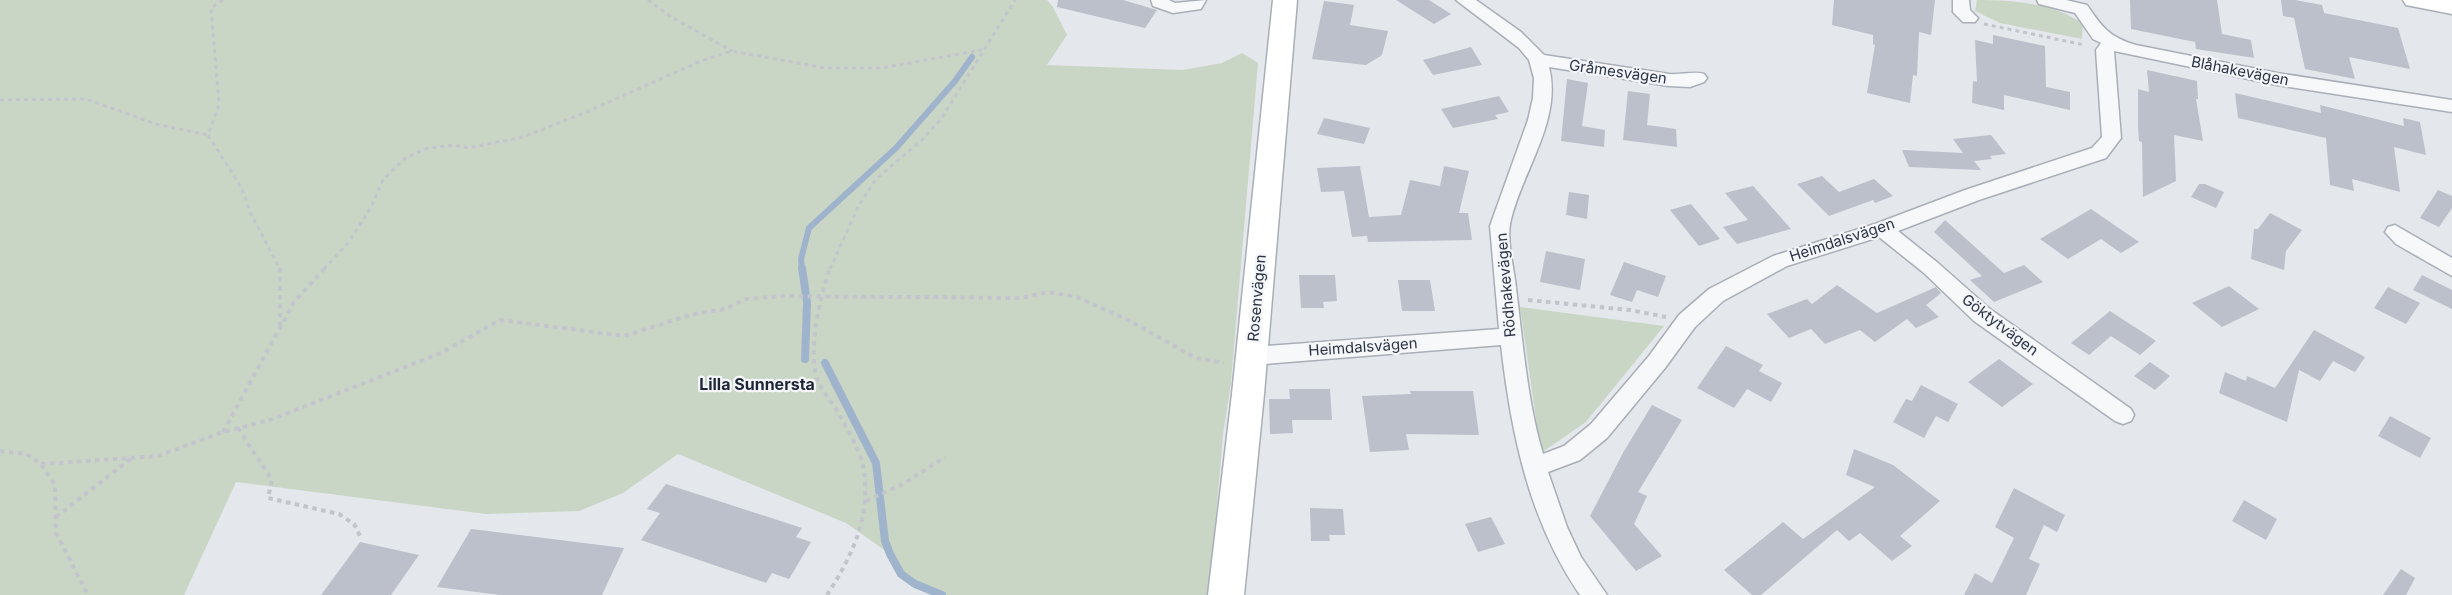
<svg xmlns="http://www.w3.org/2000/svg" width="2452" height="595" font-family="Inter,sans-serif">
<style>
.green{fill:#c9d6c5}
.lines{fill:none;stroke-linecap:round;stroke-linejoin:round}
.stream-far1{stroke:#9fb4cc;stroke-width:6}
.stream{stroke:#9fb4cc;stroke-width:8}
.building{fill:#bbc0ca}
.street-casing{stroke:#a9aeb7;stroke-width:3}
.secondary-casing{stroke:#a9aeb7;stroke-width:3}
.path-far1{stroke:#c2c5cb;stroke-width:3;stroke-dasharray:4 4;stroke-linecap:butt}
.path{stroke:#c2c5cb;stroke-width:4;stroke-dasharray:4.5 4.5;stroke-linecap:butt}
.street{fill:#f7f8fa;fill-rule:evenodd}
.secondary{fill:#fff;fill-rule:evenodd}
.labels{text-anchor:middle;stroke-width:4.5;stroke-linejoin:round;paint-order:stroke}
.street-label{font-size:15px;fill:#2b3445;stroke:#f4f6f9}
.neighbourhood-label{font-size:16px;font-weight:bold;fill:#1d2536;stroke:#f4f6f9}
</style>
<rect width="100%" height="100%" fill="#e4e7ec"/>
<path class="green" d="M0,0H1047L1053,7L1067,35L1047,65L1183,70L1222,63L1242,53L1258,63L1231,382L1223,435L1209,595H942L915,584L901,574L890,554L846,523L678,454L623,493L579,511L486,514L236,482L184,595H0Z
M1977,0C2012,0 2054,3 2083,24L2082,39L2000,23L1975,11Z
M1520,307L1664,326L1586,422L1541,453Z"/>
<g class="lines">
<path class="stream-far1" d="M802,269L801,259L809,228L896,148L955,81L972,57"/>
<path class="stream" d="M802,268L807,302L805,359
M825,363L876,463L885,541L890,554L901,574L915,584L942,595"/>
</g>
<path class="building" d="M1058,0H1123L1157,10L1145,28L1057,7Z
M1396,0H1429L1451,14L1434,24Z
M1834,0H1935L1931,35L1919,32L1917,76L1913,75L1910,103L1867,93L1875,45L1873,44V35L1832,25Z
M2130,0H2217L2222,34L2251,40L2254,58L2196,49L2195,42L2131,29Z
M2281,0H2295L2322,5L2324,13L2398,28L2410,69L2349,57L2355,79L2305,69L2294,18L2283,16Z
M1324,1L1354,5L1350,25L1388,31L1382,55L1366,65L1312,59Z
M1993,35L2045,46L2046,87L2070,92V110L2004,95V110L1972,103L1973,81L1977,82L1975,40L1993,44Z
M1471,47L1482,65L1433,75L1423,60Z
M2147,70L2197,81L2198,99H2196L2203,141L2174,135L2176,181L2143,197L2142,142L2139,141L2138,126V89L2149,92Z
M1567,79L1588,83L1582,126L1605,130L1604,147L1561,141Z
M1628,91L1650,94L1647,125L1676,129L1677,147L1623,140Z
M2235,93L2321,113L2320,105L2404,126L2403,118L2420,122L2426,155L2394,147L2400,192L2352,179L2354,191L2330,185L2326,138L2238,118Z
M1499,96L1509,112L1495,115L1498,119L1453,128L1441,109Z
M1324,118L1370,128L1364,144L1317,134Z
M1991,135L2006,154L1990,156L1992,159L1974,161L1981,170L1909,167L1902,150L1963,153L1953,139Z
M1360,166L1369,217L1401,215L1410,180L1440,186L1444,166L1469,171L1459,213H1468L1472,240L1368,242L1367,236L1352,237L1344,191L1321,192L1317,168Z
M1822,176L1839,192L1874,179L1893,196L1875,203L1873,200L1829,216L1797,184Z
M2199,184H2205L2224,192L2216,208L2191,197Z
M1753,186L1791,229L1737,244L1723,227L1748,220L1725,193Z
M2438,190L2452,196V208L2439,227L2420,218Z
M1569,192L1589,195L1587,219L1566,215Z
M1691,204L1720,239L1699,246L1670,210Z
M2091,209L2139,242L2121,253L2101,239L2068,259L2040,239Z
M2270,213L2302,230L2286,251L2284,270L2251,259L2254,229H2258Z
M1945,220L2004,273L2024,265L2043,282L1994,302L1970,280L1982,276L1934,232Z
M1546,251L1585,259L1580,290L1540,282Z
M1624,262L1666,276L1658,297L1637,290L1632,302L1610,295Z
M1299,275H1335L1337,301L1323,302L1324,308H1301Z
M2422,275L2452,290V309L2413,290Z
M1398,280H1430L1435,311H1402Z
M1837,285L1877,313L1936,287L1941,293L1926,305L1939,317L1916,328L1907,319L1875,342L1860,330L1825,344L1811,329L1789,338L1767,314L1807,299L1812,304Z
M2229,286L2259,309L2222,327L2192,303Z
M2388,287L2420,303L2406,324L2374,308Z
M2110,311L2156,341L2140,355L2111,336L2089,355L2071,343Z
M2314,330L2365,357L2355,372L2333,361L2320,381L2299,370L2287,422L2219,393L2225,372L2246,381L2247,376L2275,388Z
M1726,346L1763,365L1759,371L1782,383L1771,402L1747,389L1734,408L1697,388Z
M1999,359L2033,384L2002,407L1968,382Z
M2150,362L2170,376L2155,390L2134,376Z
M1921,385L1958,404L1948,422L1936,416L1924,438L1893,422L1906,399L1912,401Z
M1289,389H1330L1332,420H1292L1293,433L1270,434L1269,399H1290Z
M1410,391H1473L1479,435L1406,434L1409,450L1370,452L1362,396L1411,394Z
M1652,405L1682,420L1638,492L1647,496L1634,524L1662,556L1636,571L1590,516L1624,451Z
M2390,416L2431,438L2420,458L2378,436Z
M1854,449L1893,465L1940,501L1900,536L1912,546L1892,561L1860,533L1849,541L1837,530L1761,595H1752L1724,570L1783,522L1803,539L1875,487L1846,475Z
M666,484L802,528L796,537L811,542L789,579L772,573L766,583L641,540L660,513L647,509Z
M2014,488L2065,515L2057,532L2044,525L2029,559L2040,564L2026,595H1964L1975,573L1992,583L2014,538L1995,527Z
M2244,500L2277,519L2266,540L2232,521Z
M1310,508L1343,509L1345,535H1329L1330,541H1311Z
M1491,517L1505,544L1478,552L1465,524Z
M471,529L624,548L602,595H500L437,587Z
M360,542L419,555L391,595H321Z
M2401,569L2415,578L2406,595H2383Z"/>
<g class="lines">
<defs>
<path id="street" d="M1151,0H1169L1175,3L1206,0L1201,9L1173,13L1153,6Z
M1456,0H1476L1521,32L1544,55L1669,74C1680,75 1694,71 1704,74L1707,78L1704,82L1690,87L1669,86L1549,67C1563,121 1520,174 1510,224C1507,245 1514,267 1516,288C1523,343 1527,400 1543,454L1564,446L1591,424L1649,356L1679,315L1709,289L1773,256L1875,224L1965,190L2092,148L2102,137L2096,50L2101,43L2093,39L2075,13L2039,4L2037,0H2066L2087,5C2102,27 2109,37 2136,45L2277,73L2452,100V112L2277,85L2114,51L2121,138L2106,158L1979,200L1898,231L1938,263L1990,309L2131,409L2134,415L2131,421L2123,424L2115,421L1974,321L1924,273L1879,237L1787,266L1723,301L1695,327L1665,368L1607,438L1580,460L1548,472L1567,527L1581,557L1607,595H1580C1529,521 1511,433 1501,345L1252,365L1244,362L1241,356L1244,350L1252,347L1499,329L1490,226L1528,120L1533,98L1534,78L1529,60L1519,48Z
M1953,0H1969L1970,10L1978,18L1975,22H1963L1953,12Z
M2395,225L2452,258V276L2396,244L2385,232L2388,227Z"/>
<path id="secondary" d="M1273,0H1297L1264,394L1244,595H1208L1232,394Z
M2403,0H2452V14L2406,5Z"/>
</defs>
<use href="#street" class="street-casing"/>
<use href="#secondary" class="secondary-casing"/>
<path class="path-far1" d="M223,0L211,8L219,104L208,135L241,187L251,214L280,269
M648,0L673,18L732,51
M1984,24L2085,45
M0,100L86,99L156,124L208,135
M324,269L349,242L371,207L383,180L404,159L425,149L453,145L468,148L523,137L584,113L701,61L732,51L825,68H882L987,49
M830,269L859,205L876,179L921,141L941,119L1015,0"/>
<path class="path" d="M280,268V327
M1528,300L1630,310L1666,317
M238,428L272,480L268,498L339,514L354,524L360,536
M223,432L294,302L325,268
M0,451L26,454L41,464L55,485L56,533L88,595
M41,464L158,456L223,432L270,420L441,353L500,320L624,336L690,315L724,309L746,299L783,296L1021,298L1048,292L1077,297L1128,320L1196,358L1224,363
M866,501L905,483L945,457
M56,517L133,457
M827,595C853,555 872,514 863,466C860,450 848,430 840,416C834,404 823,393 818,381C807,351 820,297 830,268"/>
<use href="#street" class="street"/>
<use href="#secondary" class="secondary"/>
</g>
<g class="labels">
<g class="street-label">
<text transform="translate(2240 71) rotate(11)" y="5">Blåhakevägen</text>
<text transform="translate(1618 72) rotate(8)" y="5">Gråmesvägen</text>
<text transform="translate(1842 240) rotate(-18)" y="5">Heimdalsvägen</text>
<text transform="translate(1506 285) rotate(-95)" y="5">Rödhakevägen</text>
<text transform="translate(1257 298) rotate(-85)" y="5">Rosenvägen</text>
<text transform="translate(2000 325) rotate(37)" y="5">Göktytvägen</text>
<text transform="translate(1363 347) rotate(-4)" y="5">Heimdalsvägen</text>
</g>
<g class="neighbourhood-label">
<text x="757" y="390">Lilla Sunnersta</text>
</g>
</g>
</svg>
